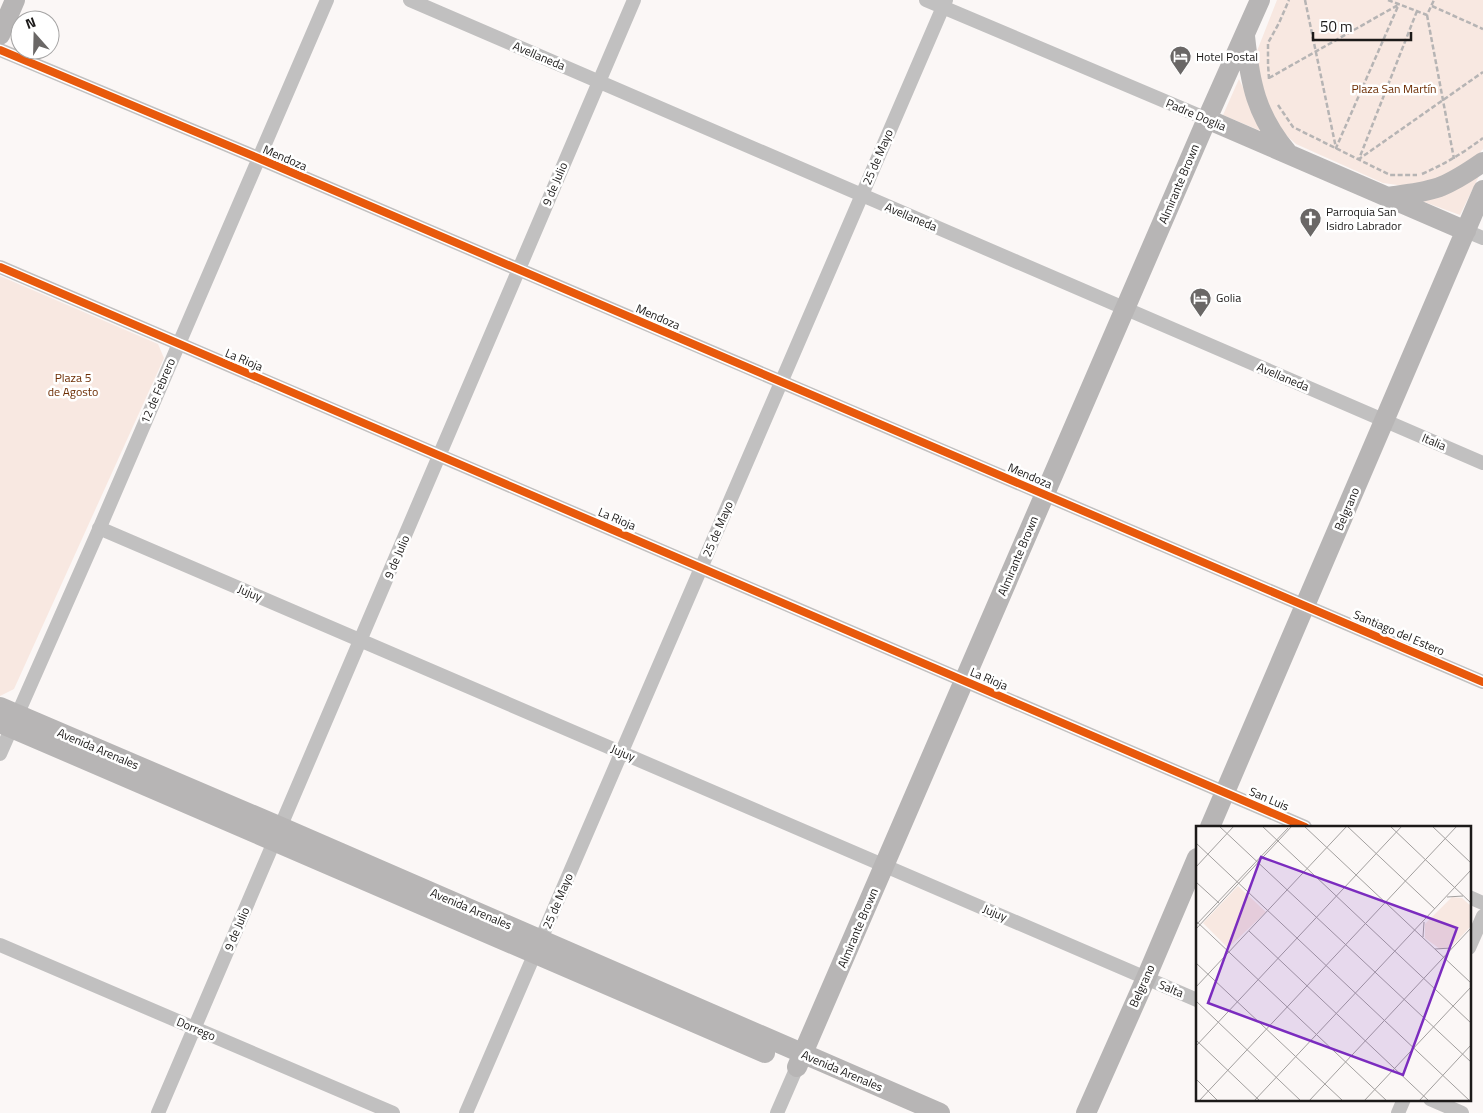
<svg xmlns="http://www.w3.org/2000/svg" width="1483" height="1113" font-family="'Titillium Web',sans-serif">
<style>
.green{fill:#f8e8e1}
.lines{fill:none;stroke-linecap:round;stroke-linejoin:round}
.path{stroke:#b6b4b4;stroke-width:2.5;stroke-dasharray:5 2.5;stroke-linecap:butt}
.street{stroke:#c1c0c0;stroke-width:14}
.secondary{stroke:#b7b5b5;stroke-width:20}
.cycleway-casing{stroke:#fff;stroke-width:11}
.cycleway{stroke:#e8590c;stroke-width:8}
.labels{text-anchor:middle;stroke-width:5;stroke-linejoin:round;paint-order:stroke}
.street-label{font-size:12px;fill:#1c1a19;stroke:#fff}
.poi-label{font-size:12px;fill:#1c1a19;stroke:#fff;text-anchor:start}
.park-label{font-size:12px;fill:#6c2c02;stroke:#fff}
.inset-road{fill:none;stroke:#a29f9e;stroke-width:1}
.view{fill:#7b2cbf;fill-opacity:0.15;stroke:#7b2cbf;stroke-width:2.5}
.inset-edge{fill:none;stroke:#1c1a19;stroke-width:2.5}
</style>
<rect width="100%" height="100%" fill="#fbf7f6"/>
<path class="green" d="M1277,0H1483V149L1475,158L1444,178L1405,186L1383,183L1296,144L1278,128L1261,99L1257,51Z
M1239,79L1263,132L1223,115Z
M1479,176L1460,215L1419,200Z
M0,276L158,344L164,358L14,689L0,696Z"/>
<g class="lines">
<path class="path" d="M1305,0L1336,148L1399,4
M1388,0L1427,15L1434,0
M1432,6L1483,29
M1417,11L1359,159L1483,72
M1427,15L1454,159
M1269,78L1398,5
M1269,79L1268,64V43L1279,23L1289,0
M1278,105L1293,127L1390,175H1417
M1422,174C1445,164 1463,153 1483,138"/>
<path class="street" d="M410,0L1483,463
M926,0L1207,119
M0,50L258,158L1483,682
M1466,231L1483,238
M0,267L1305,827
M99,528L1197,1000
M0,754L97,534L327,0
M1469,897L1483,903
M0,945L393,1113
M1469,948L1483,916
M1430,1099L1462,1113
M158,1113L634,0
M466,1113L946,0
M777,1113L797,1067
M1398,1113L1404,1099"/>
<path class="secondary" d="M0,35L15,0
M1245,36C1250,83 1256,115 1287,152
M1207,119L1466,231
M1387,197C1405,194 1425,193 1442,186C1457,180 1470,171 1483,162
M0,707L281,827L940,1113
M0,723L765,1053
M1210,827L1483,190
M797,1067L1207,119L1260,0
M1086,1113L1146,978L1197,858"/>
<defs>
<path id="cycleway" d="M0,50L258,158L1483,682
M0,267L1305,827"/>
</defs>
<use href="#cycleway" class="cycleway-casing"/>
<use href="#cycleway" class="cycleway"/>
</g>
<defs>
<symbol id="hotel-pin" viewBox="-11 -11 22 30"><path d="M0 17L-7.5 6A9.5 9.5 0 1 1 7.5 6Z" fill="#6a6766" stroke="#fff"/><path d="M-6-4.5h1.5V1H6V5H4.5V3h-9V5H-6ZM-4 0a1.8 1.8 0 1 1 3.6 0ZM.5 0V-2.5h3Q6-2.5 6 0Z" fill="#fff"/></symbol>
<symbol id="church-pin" viewBox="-11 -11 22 30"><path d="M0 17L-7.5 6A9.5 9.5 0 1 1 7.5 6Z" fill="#6a6766" stroke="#fff"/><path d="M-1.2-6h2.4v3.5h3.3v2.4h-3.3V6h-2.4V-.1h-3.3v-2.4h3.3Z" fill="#fff"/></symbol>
</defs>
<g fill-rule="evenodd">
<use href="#hotel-pin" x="1168" y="44" width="25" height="34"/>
<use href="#church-pin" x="1298" y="206" width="25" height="34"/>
<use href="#hotel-pin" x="1188" y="286" width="25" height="34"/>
</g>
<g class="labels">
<g class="street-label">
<text transform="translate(539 56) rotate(23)" y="4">Avellaneda</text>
<text transform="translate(1196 115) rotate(23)" y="4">Padre Doglia</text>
<text transform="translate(878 157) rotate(-67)" y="4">25 de Mayo</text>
<text transform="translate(285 158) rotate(23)" y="4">Mendoza</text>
<text transform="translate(555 184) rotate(-67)" y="4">9 de Julio</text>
<text transform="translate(1179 184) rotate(-67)" y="4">Almirante Brown</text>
<text transform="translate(911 217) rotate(23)" y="4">Avellaneda</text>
<text transform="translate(658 317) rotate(23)" y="4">Mendoza</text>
<text transform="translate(244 360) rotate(23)" y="4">La Rioja</text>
<text transform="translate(1283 377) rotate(23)" y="4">Avellaneda</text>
<text transform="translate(158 391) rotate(-67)" y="4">12 de Febrero</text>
<text transform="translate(1434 442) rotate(23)" y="4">Italia</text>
<text transform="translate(1030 476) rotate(23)" y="4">Mendoza</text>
<text transform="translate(1347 509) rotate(-67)" y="4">Belgrano</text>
<text transform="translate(617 519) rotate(23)" y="4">La Rioja</text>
<text transform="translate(718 529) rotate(-67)" y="4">25 de Mayo</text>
<text transform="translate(1018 556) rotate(-67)" y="4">Almirante Brown</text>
<text transform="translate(397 557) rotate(-67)" y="4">9 de Julio</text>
<text transform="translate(250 593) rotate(23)" y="4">Jujuy</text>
<text transform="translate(1399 633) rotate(23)" y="4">Santiago del Estero</text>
<text transform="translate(989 679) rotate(23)" y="4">La Rioja</text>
<text transform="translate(98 749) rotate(23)" y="4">Avenida Arenales</text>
<text transform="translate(623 753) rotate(23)" y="4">Jujuy</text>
<text transform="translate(1269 799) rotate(23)" y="4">San Luis</text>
<text transform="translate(558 901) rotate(-67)" y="4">25 de Mayo</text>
<text transform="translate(471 909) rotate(23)" y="4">Avenida Arenales</text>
<text transform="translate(995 913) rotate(23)" y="4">Jujuy</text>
<text transform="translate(858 928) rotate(-67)" y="4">Almirante Brown</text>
<text transform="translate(237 929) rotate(-67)" y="4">9 de Julio</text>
<text transform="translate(1142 986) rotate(-66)" y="4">Belgrano</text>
<text transform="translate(1171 989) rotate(23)" y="4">Salta</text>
<text transform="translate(196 1029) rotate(23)" y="4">Dorrego</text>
<text transform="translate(842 1071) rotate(23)" y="4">Avenida Arenales</text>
</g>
<g class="poi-label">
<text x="1196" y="61">Hotel Postal</text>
<text x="1326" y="216">Parroquia San<tspan x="1326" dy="14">Isidro Labrador</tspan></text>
<text x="1216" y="302">Golia</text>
</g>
<g class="park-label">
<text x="1394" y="93">Plaza San Martín</text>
<text x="73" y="382">Plaza 5<tspan x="73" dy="14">de Agosto</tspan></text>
</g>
</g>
<g transform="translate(1196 826)">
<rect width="275" height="275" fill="#fbf7f6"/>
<path d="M42,60L70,86L32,122L7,97ZM256,71L266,72L275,80V100L256,120L244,123L229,112V98Z" fill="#f8e8e1"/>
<path class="inset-road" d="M23,0L275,236M66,0L275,197M108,0L275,157M151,0L239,83M194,0L275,77M236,0L275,37M0,17L274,275M0,41L38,0M0,56L23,77M251,71L267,70M0,95L191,275M0,99L92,2M0,103L96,0M53,105L233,275M227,111L228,96M239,123L255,122M0,137L147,275M0,161L151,0M0,175L105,275M0,214L64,275M0,220L206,0M0,253L22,275M3,275L261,0M58,275L275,44M113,275L275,102M168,275L275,161M223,275L275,219"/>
<path class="view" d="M65,31L261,102L207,249L12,177Z"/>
<rect width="275" height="275" class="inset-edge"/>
</g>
<g transform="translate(35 35) rotate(340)"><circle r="24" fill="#ffffff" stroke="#a4a3a3"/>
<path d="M0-4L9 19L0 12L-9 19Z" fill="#6a6766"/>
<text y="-8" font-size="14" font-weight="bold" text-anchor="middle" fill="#1c1a19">N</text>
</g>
<path d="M1313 32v8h98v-8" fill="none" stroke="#1c1a19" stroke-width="2.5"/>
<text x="1320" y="32" font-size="15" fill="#1c1a19" stroke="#ffffff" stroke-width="4" paint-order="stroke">50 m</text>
</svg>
